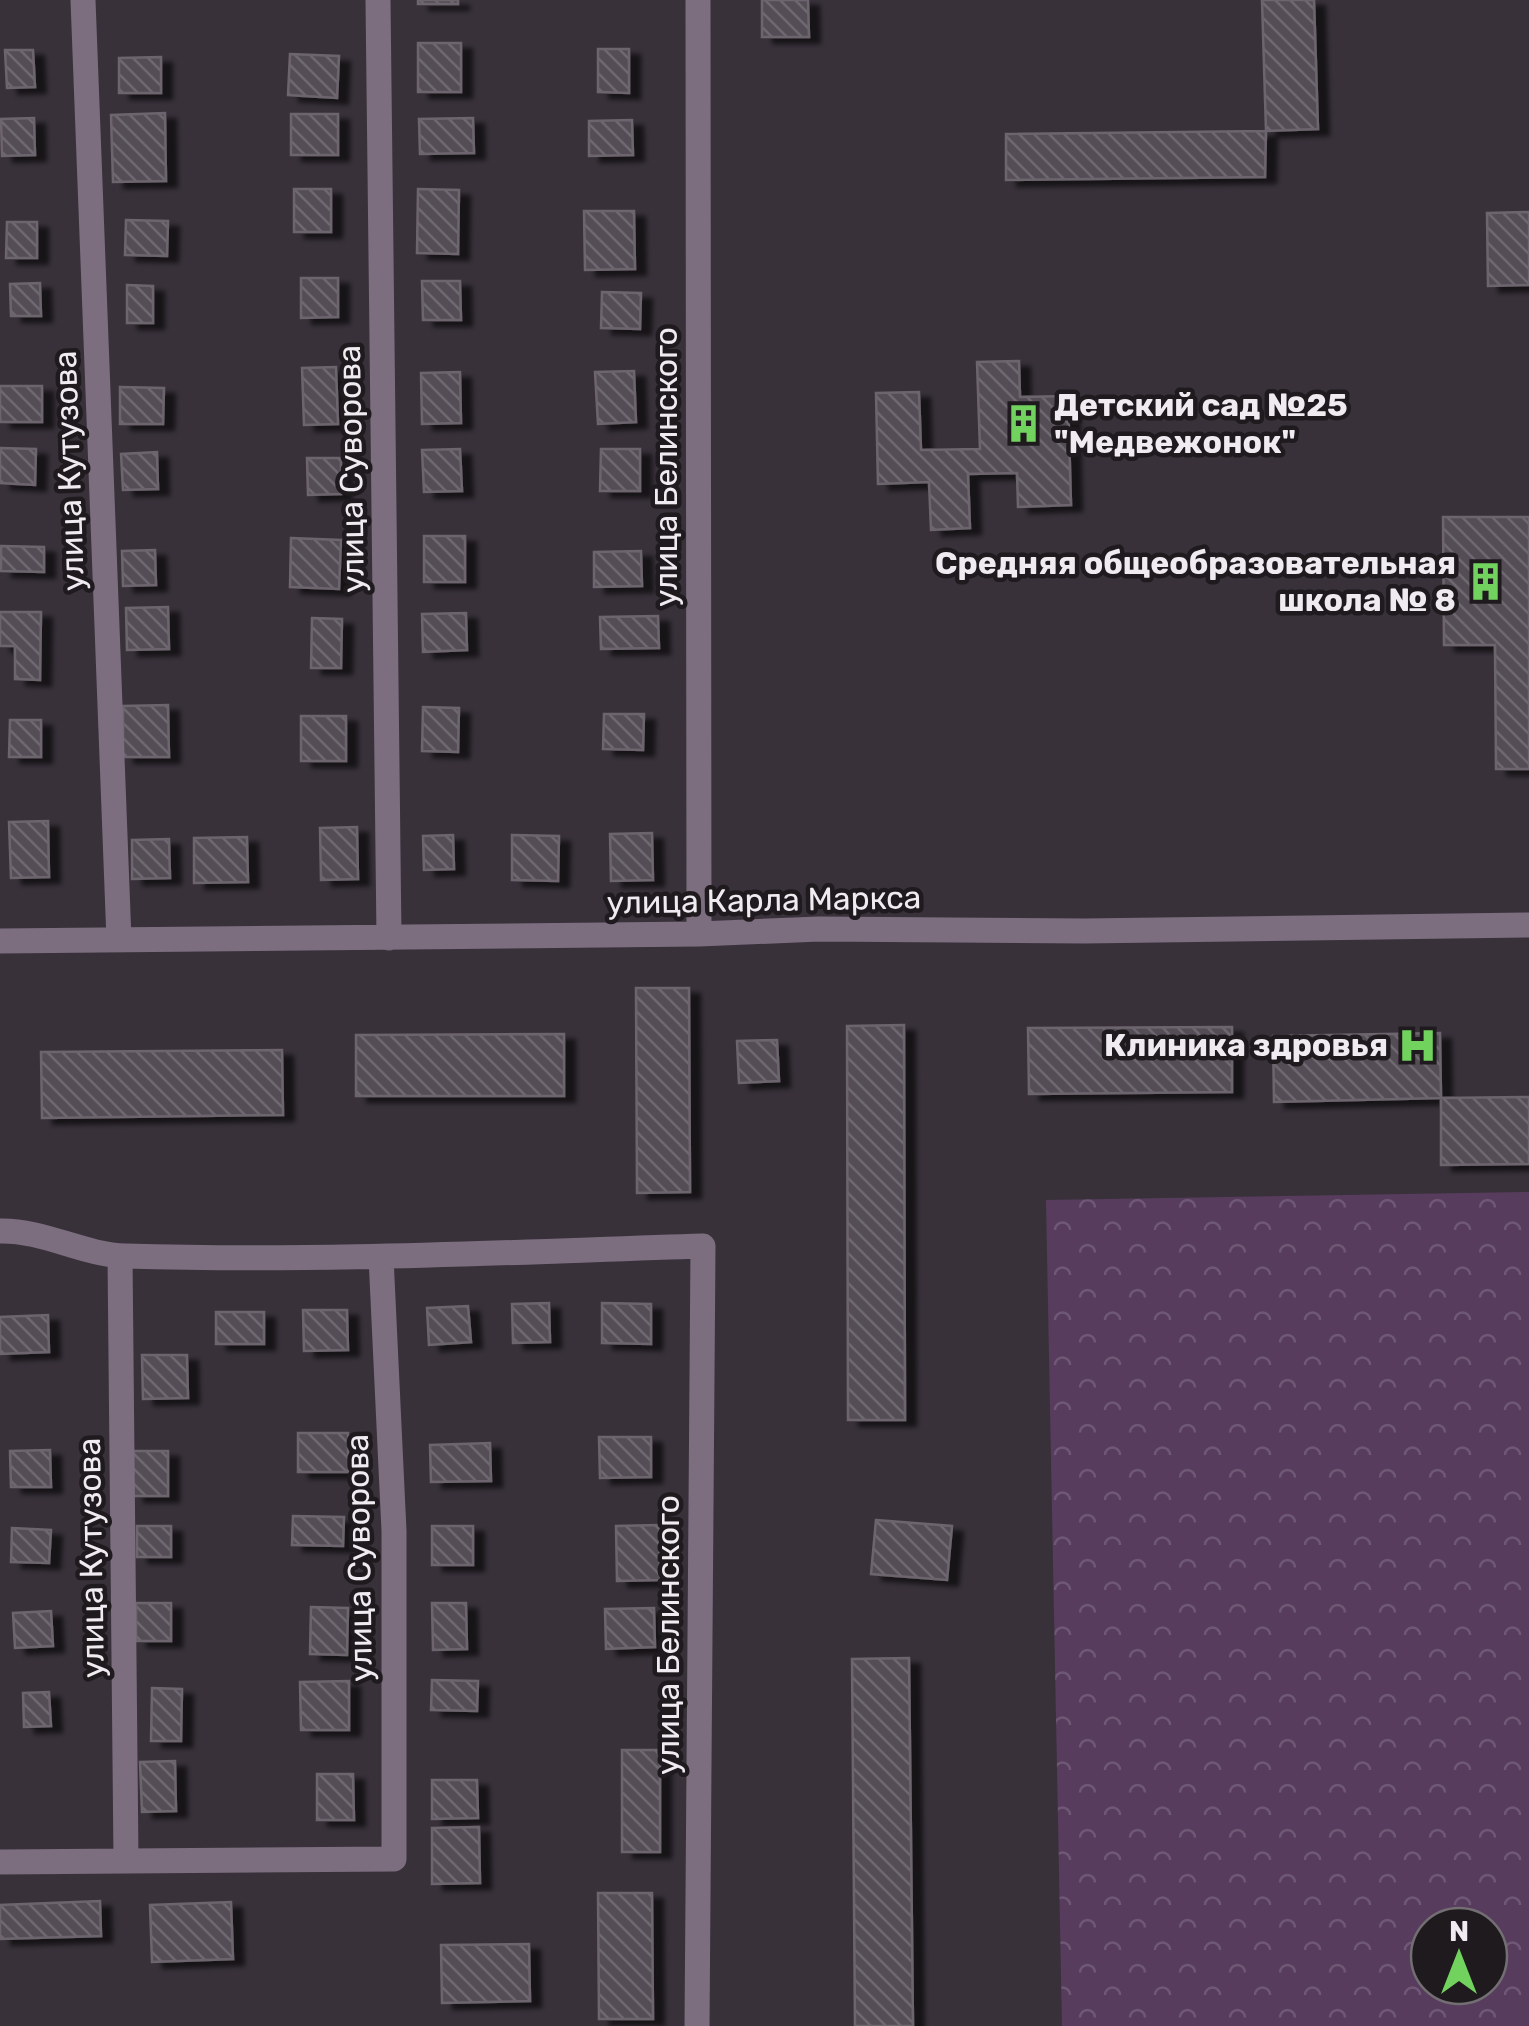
<svg xmlns="http://www.w3.org/2000/svg" width="1529" height="2026" font-family="Rubik,sans-serif">
<style>
.park{fill:url(#park-crowns);fill-rule:evenodd}
.building{fill:url(#building-back-hatch);stroke:#6d656e;stroke-width:2.5;filter:url(#shadow)}
.lines{fill:none;stroke-linecap:round;stroke-linejoin:round}
.minor{stroke:#7c6e7f;stroke-width:25}
.labels{text-anchor:middle;stroke-width:9;stroke-linejoin:round;paint-order:stroke}
.poi-label{font-size:32px;font-weight:bold;fill:#f0ebf1;stroke:#1e1a1e;text-anchor:end}
.street-label{font-size:32px;fill:#f0ebf1;stroke:#1e1a1e}
</style>
<defs>
<pattern id="park-crowns" width="20" height="18" patternUnits="userSpaceOnUse" patternTransform="scale(2.5)"><rect width="20" height="18" fill="#573c5d"/><path d="M2 6a3 3 0 1 1 6 0M12 15a3 3 0 1 1 6 0" fill="none" stroke="#6f5875"/></pattern>
<pattern id="building-back-hatch" width="6" height="6" patternUnits="userSpaceOnUse" patternTransform="scale(2.5)"><rect width="6" height="6" fill="#554e57"/><path d="M-1 5l2 2M0 0l6 6M5-1l2 2" fill="none" stroke="#6e6870"/></pattern>
<filter id="shadow"><feDropShadow dx="11" dy="6" stdDeviation="2.5" flood-color="#0009"/></filter>
</defs>
<rect width="100%" height="100%" fill="#38313a"/>
<path class="park" d="M1529,1192V2026H1062L1046,1200ZM1429,1926H1489V1986H1429Z"/>
<path class="building" d="M418,0H458V4H418Z
M762,0H808L809,37H762Z
M1262,0H1314L1318,129L1266,131Z
M418,43H461V92H418Z
M598,49H629V93L598,92Z
M5,50H33L35,87L7,88Z
M290,54L339,56L337,98L288,95Z
M161,57V93H119V58Z
M165,113L166,181L113,182L111,115Z
M291,114H338V155H291Z
M34,118L35,155L2,156L1,119Z
M473,118L474,153L420,154L419,119Z
M632,120L633,155L589,156V121Z
M1266,131L1265,177L1006,180V134Z
M294,189H331V232H294Z
M418,189L459,190L458,254L417,253Z
M584,211H634L635,269L585,270Z
M1529,212V285L1488,286L1487,213Z
M126,220L168,221L167,256L125,255Z
M7,222H37V258H6Z
M301,278H338V317L301,318Z
M422,281H460L461,320H423Z
M40,283L41,316H11L10,284Z
M127,285L153,286V323H127Z
M602,292L641,293L640,329L601,328Z
M1019,361L1020,397L1068,396L1071,505L1018,507L1017,473L968,474L970,528L931,530L929,482L878,484L876,393L919,392L921,450L980,449L977,362Z
M336,367L338,424L304,425L302,368Z
M634,371L636,422L598,424L595,372Z
M460,372L461,423L422,424L421,373Z
M0,386H42V422H0Z
M120,387L164,388L163,424H120Z
M0,448L36,449L35,485L0,483Z
M460,449L462,491L424,492L422,450Z
M601,449H640V491H600Z
M157,452L158,489L123,490L121,454Z
M307,458H341V494L308,495Z
M1443,517H1529V769H1496L1495,645H1444Z
M424,536H465V582H424Z
M291,538L341,540L339,589L290,587Z
M1,546L44,547V572L1,571Z
M155,550L156,585L123,586L122,551Z
M641,551L642,586L594,587V552Z
M168,607L169,649L127,650L126,608Z
M0,612H41L40,680L15,679V646H0Z
M466,613L467,650L423,652L422,614Z
M658,616L659,648L601,649L600,617Z
M312,618L342,619L341,668H311Z
M168,705L169,757H123V706Z
M423,707L459,708L458,752L422,751Z
M604,714H644L643,750L603,749Z
M301,716H346V761H301Z
M10,720H41V757H9Z
M48,821L49,877L11,878L9,822Z
M357,827L358,879L321,880L320,828Z
M652,833L653,880L611,881L610,834Z
M453,835L454,869L424,870L423,836Z
M512,835L559,836L558,881L512,880Z
M247,837L248,882L194,883V838Z
M169,839L170,878L132,879V840Z
M636,988H689L690,1192L637,1193Z
M904,1025L905,1420H848L847,1026Z
M1232,1027V1092L1029,1094L1028,1028Z
M1440,1033L1441,1098L1274,1102L1273,1036Z
M564,1034V1096H356V1035Z
M777,1040L779,1081L739,1083L737,1041Z
M282,1050L283,1115L42,1118L41,1052Z
M1529,1097V1164L1441,1165V1098Z
M549,1303L550,1342L513,1343L512,1304Z
M602,1303L651,1304V1344L602,1343Z
M468,1306L471,1342L429,1345L427,1308Z
M303,1310H347L348,1350L304,1351Z
M216,1312H264V1344H216Z
M48,1315L49,1352L0,1354V1317Z
M142,1355H187L188,1398L143,1399Z
M298,1433H348V1472H298Z
M599,1437H651V1477L600,1478Z
M490,1443L491,1481L431,1482L430,1445Z
M50,1450L51,1487H11L10,1451Z
M133,1451H168V1496H133Z
M293,1516L344,1517L343,1546L292,1545Z
M876,1520L952,1526L947,1580L871,1574Z
M659,1525L660,1580L617,1581L616,1526Z
M137,1526H171V1557H137Z
M432,1526H473V1565H432Z
M12,1528L51,1530L49,1563L11,1562Z
M136,1603H171V1641H136Z
M432,1603H466L467,1649L433,1650Z
M311,1607L348,1608L347,1655L310,1654Z
M654,1608L655,1647L606,1649L605,1609Z
M51,1611L53,1646L15,1648L13,1613Z
M909,1658L913,2026H855L852,1659Z
M432,1680L478,1681L477,1711L431,1710Z
M349,1681V1730H301L300,1682Z
M152,1688L182,1689L181,1741H151Z
M49,1692L51,1726L24,1727L23,1693Z
M622,1750H660V1852H622Z
M175,1761L176,1811L142,1812L140,1762Z
M317,1774H353L354,1820H317Z
M432,1780H477L478,1818L432,1819Z
M479,1827L480,1883L432,1884V1828Z
M598,1893H652L653,2019H599Z
M100,1901L101,1936L0,1939V1905Z
M231,1902L233,1959L152,1962L150,1905Z
M529,1944L530,2001L442,2003L441,1945Z"/>
<g class="lines">
<path class="minor" d="M83,0L119,940
M378,0L389,938
M698,0L699,934
M0,941L699,934L819,929L1084,931L1529,925
M0,1231C44,1230 83,1255 126,1256C318,1262 511,1252 703,1246L697,2026
M120,1256L126,1860
M0,1862L394,1859V1531L381,1257"/>
</g>
<defs>
<symbol id="building-bare" viewBox="-9 -9 18 18"><path d="M-4-6H4V6H1V3H-1V6H-4ZM-2.5-4.3h1.7v1.8h-1.7ZM.8-4.3h1.7v1.8H.8ZM-2.5-1h1.7V.8h-1.7ZM.8-1h1.7V.8H.8Z" fill="#72d25e" stroke="#1e1a1e" stroke-width="2.5" paint-order="stroke"/></symbol>
<symbol id="hospital-bare" viewBox="-9 -9 18 18"><path d="M-5-5h3v3.5h4V-5h3V5h-3V1.5h-4V5h-3Z" fill="#72d25e" stroke="#1e1a1e" stroke-width="2.5" paint-order="stroke"/></symbol>
</defs>
<g fill-rule="evenodd">
<use href="#building-bare" x="996" y="396" width="55" height="55"/>
<use href="#building-bare" x="1458" y="554" width="55" height="55"/>
<use href="#hospital-bare" x="1390" y="1018" width="55" height="55"/>
</g>
<g class="labels">
<g class="poi-label">
<text x="1054" y="416" text-anchor="start">Детский сад №25<tspan x="1054" dy="37">"Медвежонок"</tspan></text>
<text x="1456" y="574">Средняя общеобразовательная<tspan x="1456" dy="37">школа № 8</tspan></text>
<text x="1388" y="1056">Клиника здровья</text>
</g>
<g class="street-label">
<text transform="translate(666 467) rotate(-90)" y="11">улица Белинского</text>
<text transform="translate(351 469) rotate(-91)" y="11">улица Суворова</text>
<text transform="translate(69 471) rotate(-92)" y="11">улица Кутузова</text>
<text transform="translate(764 900) rotate(-1)" y="11">улица Карла Маркса</text>
<text transform="translate(91 1558) rotate(-91)" y="11">улица Кутузова</text>
<text transform="translate(359 1558) rotate(-91)" y="11">улица Суворова</text>
<text transform="translate(668 1635) rotate(-90)" y="11">улица Белинского</text>
</g>
</g>
<g transform="translate(1459 1956)"><circle r="48" fill="#1e1a1e" stroke="#726e72" stroke-width="2.5"/>
<path d="M0-8L18 38L0 25L-18 38Z" fill="#72d25e"/>
<text y="-15" font-size="28" font-weight="bold" text-anchor="middle" fill="#f0ebf1">N</text>
</g>
</svg>
